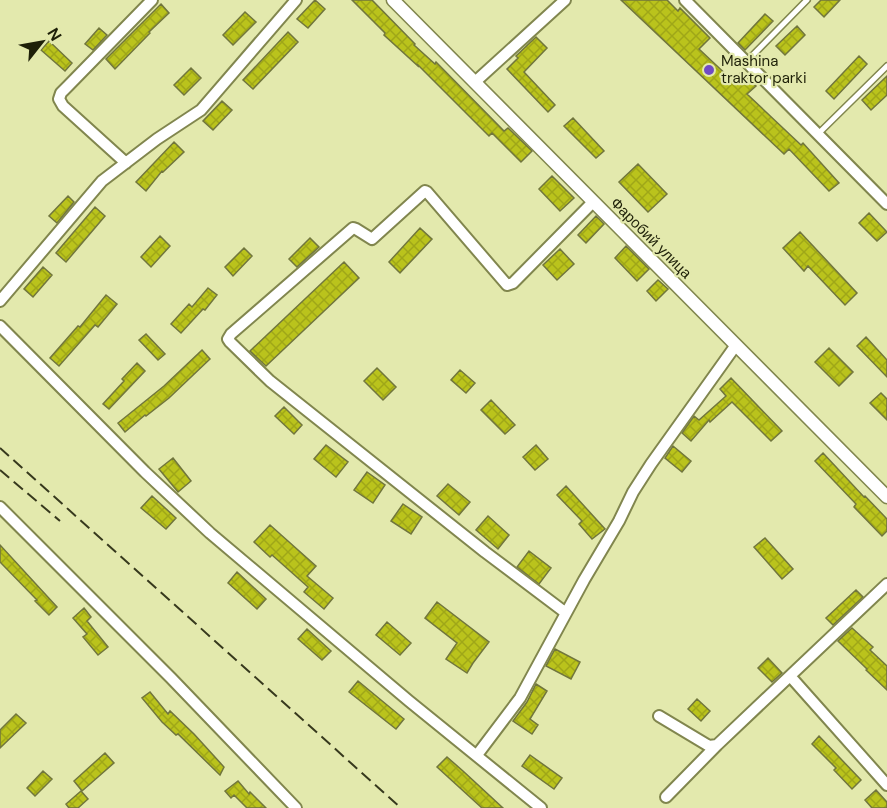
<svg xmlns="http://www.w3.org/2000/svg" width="887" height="808" font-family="'DM Sans',sans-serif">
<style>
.building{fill:url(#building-cross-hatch);stroke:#71763d;stroke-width:1.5}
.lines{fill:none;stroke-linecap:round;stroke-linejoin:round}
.service-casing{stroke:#81864e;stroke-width:8}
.minor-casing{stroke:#81864e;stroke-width:14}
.tertiary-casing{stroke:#81864e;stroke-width:15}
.service{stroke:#fff;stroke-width:5}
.minor{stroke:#fff;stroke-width:10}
.tertiary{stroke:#fff;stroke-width:12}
.rail{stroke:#37391d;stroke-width:2;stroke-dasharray:12 6;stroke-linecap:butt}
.poi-dot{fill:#704bc4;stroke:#e3e9ad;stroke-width:2}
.labels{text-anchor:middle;stroke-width:4.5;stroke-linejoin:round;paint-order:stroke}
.poi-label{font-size:15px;fill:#1e2008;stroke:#e3e9ad;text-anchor:start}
.street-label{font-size:15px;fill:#1e2008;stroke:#e3e9ad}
</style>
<defs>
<pattern id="building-cross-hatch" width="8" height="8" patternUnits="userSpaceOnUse" patternTransform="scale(1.5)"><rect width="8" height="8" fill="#bac31c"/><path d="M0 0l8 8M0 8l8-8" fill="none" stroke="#9fa718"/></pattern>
</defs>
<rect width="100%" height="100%" fill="#e3e9ad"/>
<path class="building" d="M315,0L325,9L308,28L297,19Z
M352,0H372L415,44L414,45L435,64L436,62L504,131L508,128L532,151L521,162L492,133L489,136L418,65V66L384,35L385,33Z
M621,0H667L678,11L680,8L710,38L699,49L733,81L741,72L756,86L747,94L801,145L803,143L839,183L829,191L789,149L784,154Z
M821,0H840L824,17L814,7Z
M161,4L169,13L149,32L150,33L115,69L106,59Z
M245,12L256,22L233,45L223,35Z
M765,14L773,21L745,50L738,43Z
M797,26L805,35L785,55L776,46Z
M99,28L107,35L93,50L85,44Z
M288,32L298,42L253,89L243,80Z
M536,37L547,48L524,72L555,105L548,112L507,69L518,58L516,56Z
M49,41L72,63L65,71L41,50Z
M859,56L867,64L834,99L826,91Z
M191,68L201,78L184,95L174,85Z
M887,76V95L871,110L862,100Z
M222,101L232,110L213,130L203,121Z
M573,118L604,151L596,158L564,126Z
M174,142L184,152L163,172L162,171L146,191L136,182Z
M638,164L667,194L648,212L619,182Z
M552,176L574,198L560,211L539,189Z
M68,196L74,202L57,223L49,216Z
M95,207L105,216L66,262L56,253Z
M869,213L887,232L877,241L859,223Z
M596,216L604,224L586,243L578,235Z
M420,228L432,239L400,273L389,262Z
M800,232L857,293L845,305L808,266L804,271L783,248Z
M160,236L170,246L151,267L141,257Z
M310,238L319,247L297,267L289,259Z
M626,246L649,269L637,281L615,258Z
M244,248L252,256L233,276L225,267Z
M560,249L574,264L557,280L543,265Z
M344,262L359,278L266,366L250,351Z
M43,267L52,275L33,297L24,289Z
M658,280L668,289L656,301L647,291Z
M208,288L217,295L205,310L203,309L181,333L171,324L189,304L192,307Z
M106,295L117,304L98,327L95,325L59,366L50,358L78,326L80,327Z
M146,334L165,354L158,360L139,340Z
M866,337L887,360V377L857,346Z
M829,348L853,372L839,386L815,362Z
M202,350L210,359L169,398L146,416L145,415L125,432L118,423L164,386Z
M137,363L145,371L109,409L103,404L124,381L122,379Z
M377,368L396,387L383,400L364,381Z
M460,370L475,383L466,393L451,380Z
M731,378L782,431L771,441L732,402L710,422L709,420L691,441L682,433L694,416L699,420L726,396L720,389Z
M881,393L887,399V420L870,403Z
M491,400L515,425L505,434L481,410Z
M284,407L302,425L294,434L275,416Z
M326,445L348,462L336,477L314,459Z
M536,445L548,459L535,470L523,457Z
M673,446L691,461L682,472L665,458Z
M823,453L864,497L865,496L887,519V531L882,536L854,507L856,504L815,461Z
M173,458L191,481L178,492L159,469Z
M367,472L385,485L373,503L354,490Z
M448,484L470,502L459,515L437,496Z
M566,486L605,529L592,539L579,524L582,521L557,495Z
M152,496L176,518L166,529L141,508Z
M403,504L422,517L411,534L391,521Z
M488,516L509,535L498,549L476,530Z
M270,525L316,566L307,576L333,598L324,609L304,592L308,587L272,555L270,557L254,542Z
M765,538L793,569L782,579L754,547Z
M0,545L57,607L49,615L35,601L37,600L0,562Z
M529,551L551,568L539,584L517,567Z
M237,572L266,599L257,609L228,583Z
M856,590L863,597L833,625L826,618Z
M437,602L489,642L473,663L467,673L446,659L457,643L425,618Z
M84,608L91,617L87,621L108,647L98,655L83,637L87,634L73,618Z
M387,622L411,643L400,655L376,635Z
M852,628L873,647L870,650L887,666V690L866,670L867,669L838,641Z
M307,629L331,651L322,660L298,639Z
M555,649L580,662L571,679L546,666Z
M768,658L782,673L772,682L758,668Z
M358,681L404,719L396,729L349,692Z
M536,684L547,691L530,719L538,725L532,734L513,721L527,702Z
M150,692L168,714L170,711L194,734L224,767L220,775L178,734L176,735L162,722L142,698Z
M697,699L710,711L701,721L688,709Z
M16,714L26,723L0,748V730Z
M819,736L861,780L852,789L834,770L836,768L812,744Z
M105,753L114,763L82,791L74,781Z
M530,755L562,778L554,789L522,766Z
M447,757L463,771L503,808H482L437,767Z
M43,771L52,779L35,796L27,788Z
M238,781L249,794L250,792L266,808H247L234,795L231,798L225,791Z
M876,790L887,802V808H872L865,800Z
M81,791L88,799L78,808H69L66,804Z"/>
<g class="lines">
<defs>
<path id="service" d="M746,62L807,0
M818,134L887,66"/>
<path id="minor" d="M685,0L887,204
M475,82L565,0
M126,163L63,106L59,99L61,93L68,86L152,0
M0,301L102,181L157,139L201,110L296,0
M0,326L145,472L210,533L409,701L541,808
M0,507L171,678L296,808
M566,613L485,552L270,381L230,342L228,339L231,334L353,228L356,229L372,239L425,191L427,192L507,285L513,283L593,202
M790,676L887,785
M659,716L709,746L717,745
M477,755L520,698L584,580L619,521L633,492L651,464L736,345
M666,797L717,745L887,584"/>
<path id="tertiary" d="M393,0L887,497"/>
</defs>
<use href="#service" class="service-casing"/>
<use href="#minor" class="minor-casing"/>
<use href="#tertiary" class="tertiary-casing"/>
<use href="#service" class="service"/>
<use href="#minor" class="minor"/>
<use href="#tertiary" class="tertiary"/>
<path class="rail" d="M0,448L401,808
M0,470L60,521"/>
</g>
<circle class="poi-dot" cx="709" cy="70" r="6"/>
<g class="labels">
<g class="poi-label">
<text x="721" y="66">Mashina<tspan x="721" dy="17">traktor parki</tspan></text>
</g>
<g class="street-label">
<text transform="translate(651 238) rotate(45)" y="5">Фаробий улица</text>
</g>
</g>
<g transform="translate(42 42) rotate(59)" stroke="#e3e9ad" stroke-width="4.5" paint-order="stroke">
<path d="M0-4.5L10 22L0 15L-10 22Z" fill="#1e2008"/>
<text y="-9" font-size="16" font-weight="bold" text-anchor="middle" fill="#1e2008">N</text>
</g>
</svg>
